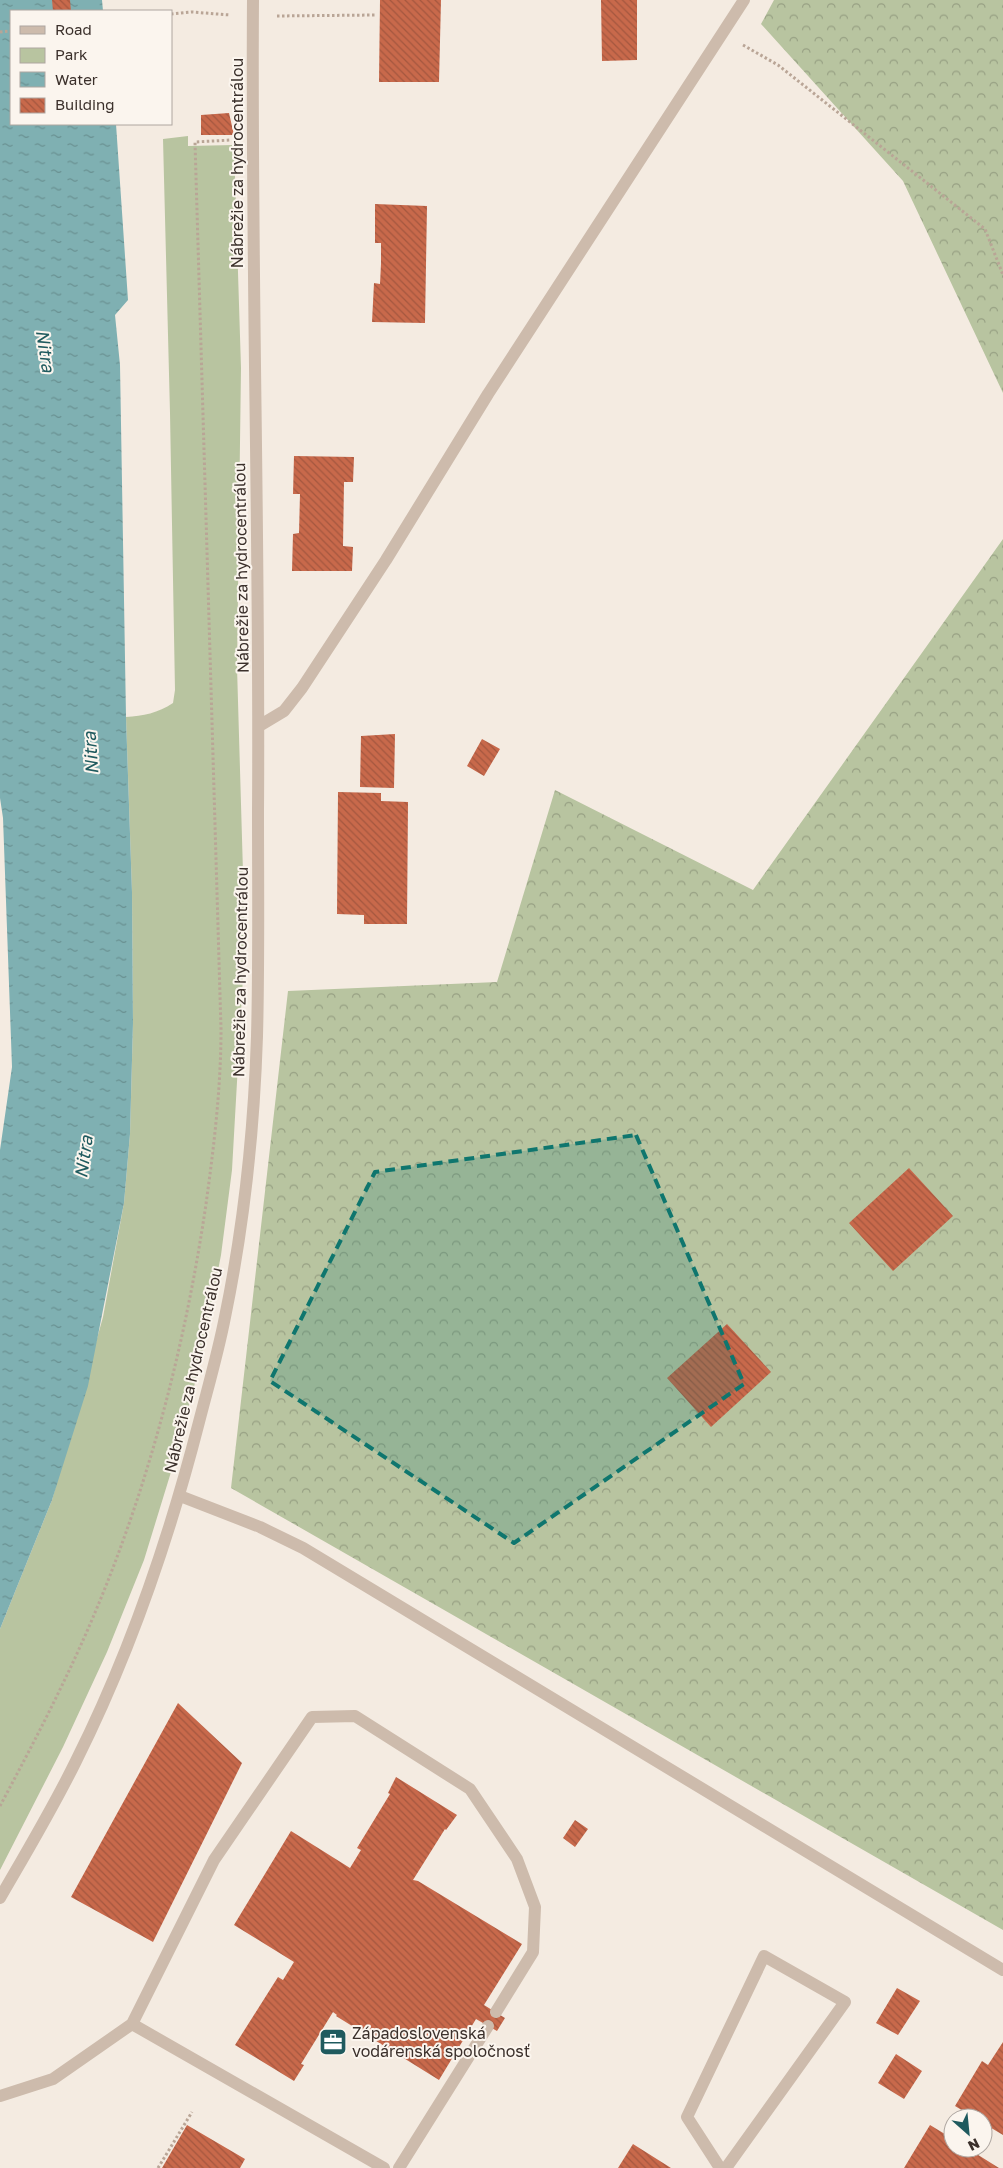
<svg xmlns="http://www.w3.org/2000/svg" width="1003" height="2168" font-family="'Golos Text',sans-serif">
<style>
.green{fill:#b8c4a0}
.forest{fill:url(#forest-crowns)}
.water{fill:url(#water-ripples)}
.building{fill:url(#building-back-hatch)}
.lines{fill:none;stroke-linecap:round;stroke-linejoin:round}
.path{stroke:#b9a596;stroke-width:3;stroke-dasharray:2.5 2.5;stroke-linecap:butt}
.minor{stroke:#cdbbac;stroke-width:12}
.marked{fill:#0f766e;fill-opacity:0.2;stroke:#0f766e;stroke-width:4;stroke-dasharray:10 6;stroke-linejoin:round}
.labels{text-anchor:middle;stroke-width:4;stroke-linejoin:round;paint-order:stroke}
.street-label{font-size:16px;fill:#3b302b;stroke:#fbf5ee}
.poi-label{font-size:16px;fill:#3b302b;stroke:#fbf5ee;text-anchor:start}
.water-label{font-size:18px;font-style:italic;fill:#1f5a5e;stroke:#fbf5ee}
</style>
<defs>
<pattern id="forest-crowns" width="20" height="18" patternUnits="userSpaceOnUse" patternTransform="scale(1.25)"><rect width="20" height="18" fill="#b8c4a0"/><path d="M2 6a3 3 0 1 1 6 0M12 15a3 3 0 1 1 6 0" fill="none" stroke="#97a083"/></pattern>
<pattern id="water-ripples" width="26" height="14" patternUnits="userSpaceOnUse" patternTransform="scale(1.25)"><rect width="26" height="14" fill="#7fb0b2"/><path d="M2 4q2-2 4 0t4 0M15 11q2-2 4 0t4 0" fill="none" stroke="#699091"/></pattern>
<pattern id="building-back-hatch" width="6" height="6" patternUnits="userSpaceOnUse" patternTransform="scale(1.25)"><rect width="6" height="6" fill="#c8694b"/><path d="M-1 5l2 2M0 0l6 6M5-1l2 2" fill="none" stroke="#a4573f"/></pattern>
</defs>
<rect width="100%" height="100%" fill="#f4ebe1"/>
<path class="green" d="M188,136V146L234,145L241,368L237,667L245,941L232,1170L221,1255L199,1368L171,1472L144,1560L107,1652L63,1747L0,1870V1629L52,1500L103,1317L124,1203L130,1134L133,1023L132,892L126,717C143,716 158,713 173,703L175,690L170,413L163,139Z"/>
<path class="forest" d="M774,0H1003V393L903,181L761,24Z
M1003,539V1930L231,1488L288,991L497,982L555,790L753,890Z"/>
<path class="water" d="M0,0H102L103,11H11V124H116L128,300L115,315L120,365L126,717L132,892L133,1023L130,1134L124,1203L88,1386L52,1500L0,1629V1150L12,1067L3,818L0,798Z"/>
<path class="building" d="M52,0H70L71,11H53Z
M380,0H441L439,82H379Z
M601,0H637V60L602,61Z
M229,113L234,135H201V115Z
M375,204L427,206L425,323L372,322L374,283L380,284L381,264V243H375Z
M294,456L354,457L353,482H344L343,546L353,547L352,571H292L293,534L299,533L300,494H293Z
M395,734L394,788L360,787L361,736Z
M482,739L500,749L484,776L467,766Z
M338,792L381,793V801L408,802L407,924H364V915L337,914Z
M909,1168L953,1216L893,1271L849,1223Z
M727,1324L771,1372L711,1427L667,1378Z
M178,1703L242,1763L153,1942L71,1897Z
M396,1777L457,1815L446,1830L445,1829L413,1880L418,1881L522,1944L484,2005L505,2018L497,2031L476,2019L439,2080L336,2016L337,2015L333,2012L301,2064L304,2065L294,2081L235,2045L278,1977L283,1980L294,1962L234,1925L291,1831L350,1868L361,1850L357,1848L390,1794L388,1793Z
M575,1820L588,1829L575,1847L563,1838Z
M897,1988L920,2001L898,2035L876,2023Z
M1003,2042V2135L983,2123V2118H975L955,2106L982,2061L988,2065Z
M896,2054L922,2071L904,2099L878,2083Z
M187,2125L245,2159L240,2168H162Z
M930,2125L953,2139V2148H967L999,2168H904Z
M633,2144L671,2168H618Z"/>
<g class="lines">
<path class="path" d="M171,14L192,12L230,15
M277,16L376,15
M0,32L11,31
M743,45L778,65L985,229L1003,275
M0,1806C32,1746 64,1685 91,1622C148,1489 185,1347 206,1204C214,1146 221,1088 221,1029L195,142L231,140
M158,2168L192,2112"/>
<path class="minor" d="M259,726L284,711L302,688L386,560L488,394L744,0
M180,1496L260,1527L303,1548L1003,1970
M0,1898C26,1853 53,1808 76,1761C130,1653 169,1539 199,1422C208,1387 218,1353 225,1317C244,1225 254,1130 257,1036C259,961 258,886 258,811C260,541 251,270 253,0
M132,2024L214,1860L312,1717L355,1716L470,1789L517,1859L535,1907L533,1952L496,2012
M0,2096L53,2079L132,2024L384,2168
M399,2168L488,2026
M720,2168L687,2117L764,1956L845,2002L726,2168"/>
</g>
<path class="marked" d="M636,1135L744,1384L514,1543L270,1381L375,1172Z"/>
<defs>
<symbol id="office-square" viewBox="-11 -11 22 22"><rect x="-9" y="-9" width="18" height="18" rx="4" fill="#1f5a5e" stroke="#fbf5ee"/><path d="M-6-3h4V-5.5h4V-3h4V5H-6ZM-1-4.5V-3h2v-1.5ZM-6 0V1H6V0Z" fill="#fff"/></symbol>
</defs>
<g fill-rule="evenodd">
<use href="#office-square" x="317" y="2026" width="32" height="32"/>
</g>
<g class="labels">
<g class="street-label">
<text transform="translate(237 163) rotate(-90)" y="6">Nábrežie za hydrocentrálou</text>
<text transform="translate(241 568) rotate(-91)" y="6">Nábrežie za hydrocentrálou</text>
<text transform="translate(240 972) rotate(-89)" y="6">Nábrežie za hydrocentrálou</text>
<text transform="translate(193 1370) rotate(-77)" y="6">Nábrežie za hydrocentrálou</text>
</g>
<g class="poi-label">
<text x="352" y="2039">Západoslovenská<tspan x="352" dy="18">vodárenská spoločnosť</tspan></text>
</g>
<g class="water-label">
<text transform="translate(45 351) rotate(81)" y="6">Nitra</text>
<text transform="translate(91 753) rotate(-94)" y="6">Nitra</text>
<text transform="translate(84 1157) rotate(-82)" y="6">Nitra</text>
</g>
</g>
<rect x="10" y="10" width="162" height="115" fill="#fbf5ee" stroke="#aea6a0"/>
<rect x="20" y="26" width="25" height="8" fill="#cdbbac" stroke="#aea6a0"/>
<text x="55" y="35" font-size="15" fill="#3b302b">Road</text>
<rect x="20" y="48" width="25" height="15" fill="#b8c4a0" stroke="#aea6a0"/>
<text x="55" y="60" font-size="15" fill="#3b302b">Park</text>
<rect x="20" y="72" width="25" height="15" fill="url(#water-ripples)" stroke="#aea6a0"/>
<text x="55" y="85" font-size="15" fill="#3b302b">Water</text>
<rect x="20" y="98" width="25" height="15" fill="url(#building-back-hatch)" stroke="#aea6a0"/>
<text x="55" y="110" font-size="15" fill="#3b302b">Building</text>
<g transform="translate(968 2133) rotate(153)"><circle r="24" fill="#fbf5ee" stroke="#aea6a0"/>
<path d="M0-4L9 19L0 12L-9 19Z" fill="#1f5a5e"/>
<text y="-8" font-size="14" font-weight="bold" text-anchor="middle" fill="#3b302b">N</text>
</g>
</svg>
